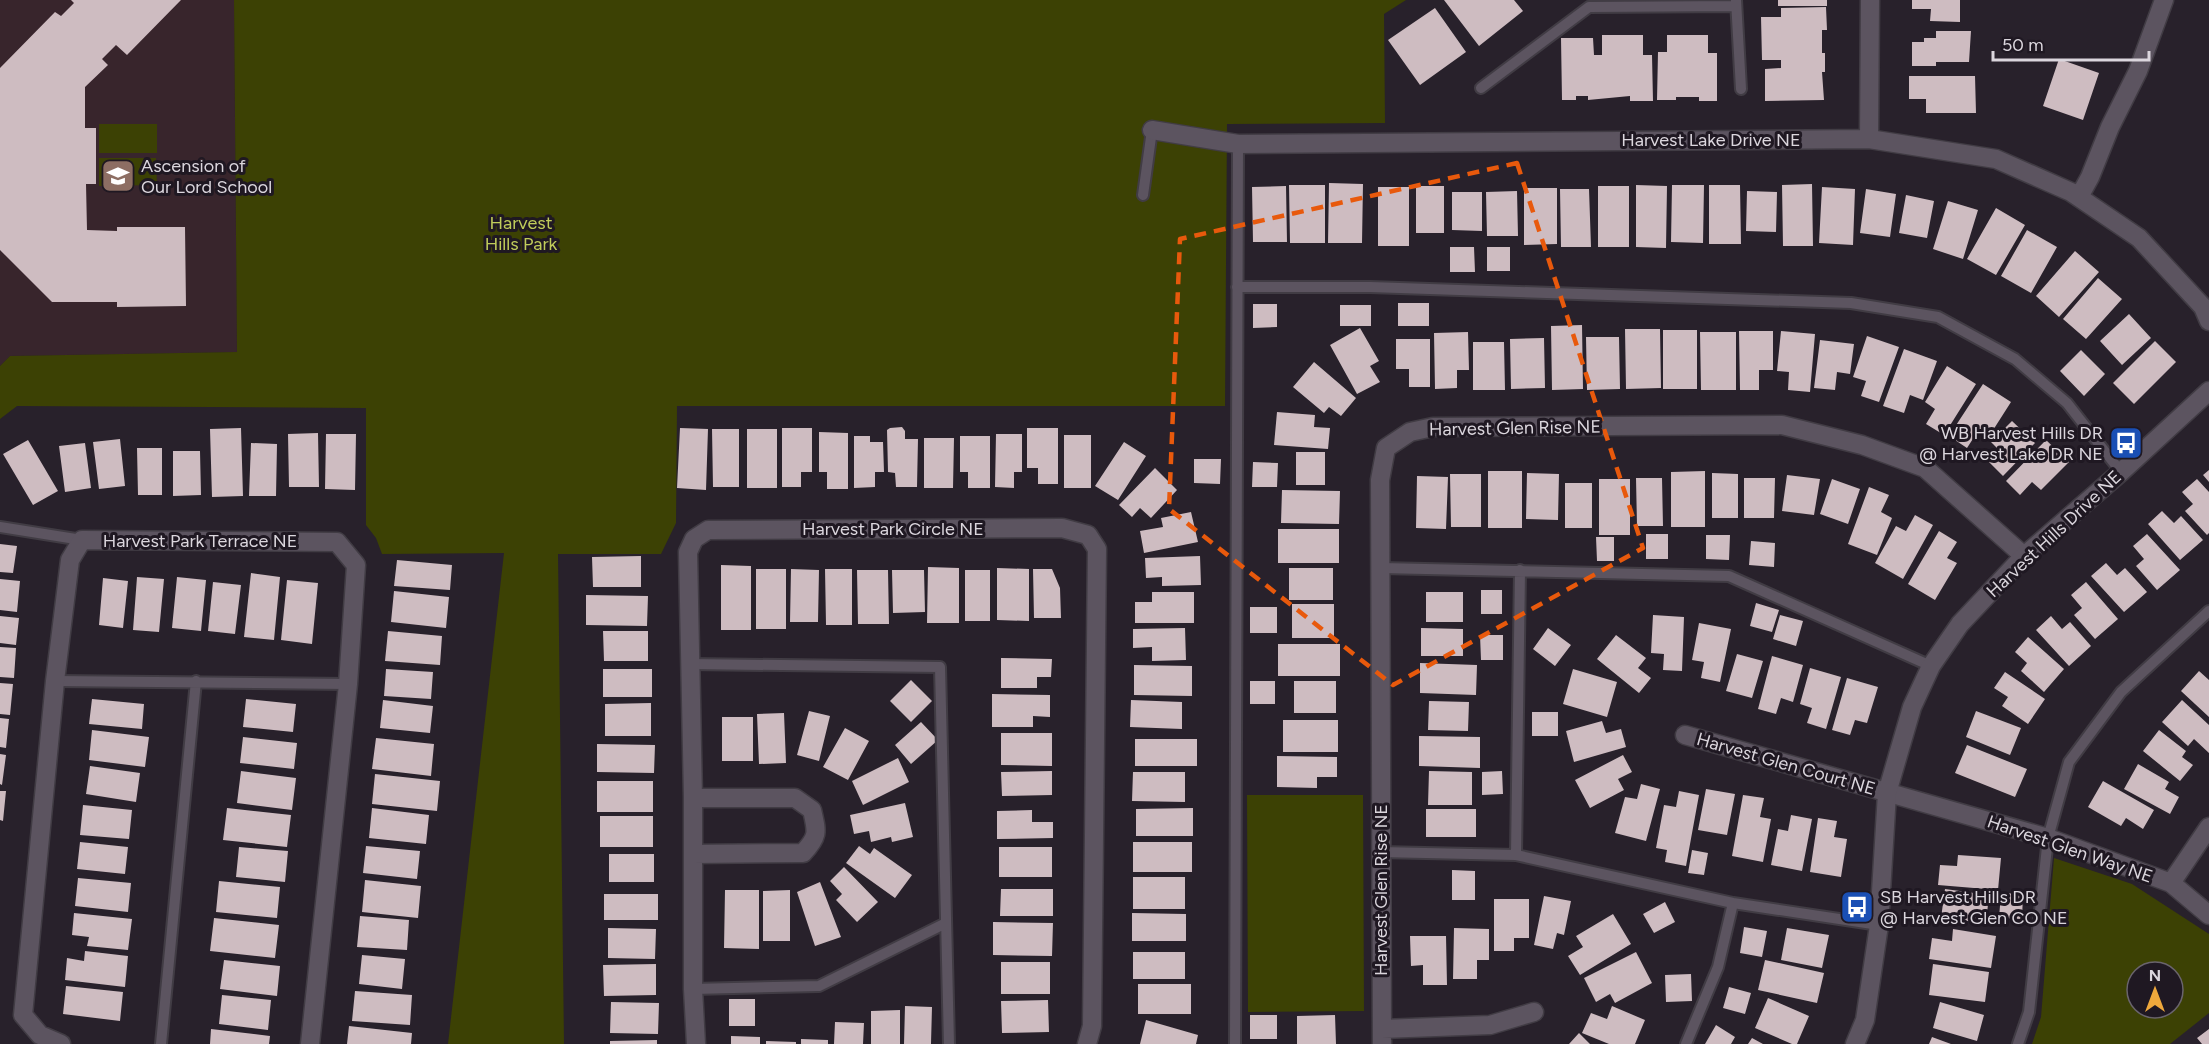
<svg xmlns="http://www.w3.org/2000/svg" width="2209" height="1044" font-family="Figtree,sans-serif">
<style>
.education{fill:#38252c}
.green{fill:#3c4104;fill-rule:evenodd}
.building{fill:#cebcc1}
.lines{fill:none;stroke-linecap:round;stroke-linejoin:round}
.service-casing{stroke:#413c44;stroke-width:14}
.minor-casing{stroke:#413c44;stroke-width:21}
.tertiary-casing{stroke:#413c44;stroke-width:21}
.service{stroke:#5c5460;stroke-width:10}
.minor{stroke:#5c5460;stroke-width:18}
.tertiary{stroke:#5c5460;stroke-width:18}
.marked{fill:none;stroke:#e8590c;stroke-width:4.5;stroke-dasharray:12 8;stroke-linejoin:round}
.labels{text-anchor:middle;stroke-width:6;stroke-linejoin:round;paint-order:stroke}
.street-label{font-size:18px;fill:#dbd6dd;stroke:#1f1822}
.poi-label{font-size:18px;fill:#dbd6dd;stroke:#1f1822;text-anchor:start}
.park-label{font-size:18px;fill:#c0cc5a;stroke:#1f1822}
</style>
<rect width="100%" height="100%" fill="#28212b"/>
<path class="education" d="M0,0H234L237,352L10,356L0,366Z"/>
<path class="green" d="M234,0H1406L1384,14L1385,123L1227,124L1225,406H677L676,523L661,554H558L564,1044H448L504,553L382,554L376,538L366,525V408L17,406L0,419V366L10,356L237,352Z
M99,124H157V153H99Z
M99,158H156L157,185L99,186Z
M1247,795H1363L1364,1011L1248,1012Z
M2054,858L2132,884L2209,934V1013L2170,1044H2032L2041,1017ZM2137,972H2173V1008H2137Z"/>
<path class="building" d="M71,0H181L127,55L116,45L102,59L108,65L85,87V128H96V184H86L87,230L117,231V227H185L186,306L117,307V302H52L0,250V68L55,12L61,16L74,3Z
M1444,0H1514L1523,11L1479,46Z
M1778,0H1827V6H1778Z
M1912,0H1960V22L1930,21L1931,9H1912Z
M1826,7L1827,30H1822V53H1825V72H1822L1824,100L1765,101V69L1781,68V60H1762L1761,17H1781V8Z
M1435,8L1466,52L1420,85L1388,40Z
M1936,31H1971L1969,62H1936V66H1912V42H1924V38H1936Z
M1602,35H1643V55H1652L1653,101H1630V96L1588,100V96H1576V100H1562L1561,38H1593L1594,55H1602Z
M1667,35H1708V53H1717V101H1699V97H1676V100H1657L1658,52H1667Z
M2059,59L2099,73L2083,120L2043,106Z
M1909,76H1975L1976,113H1926V99H1909Z
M1329,183L1363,184L1362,243H1328Z
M1812,184L1813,246H1783L1782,185Z
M1289,185H1325V243H1290Z
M1636,185L1667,186L1666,248L1636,247Z
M1672,185H1704L1703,243L1671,242Z
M1709,185H1740L1741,244H1709Z
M1286,186L1287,242H1253L1252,187Z
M1416,186H1444V233H1416Z
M1598,186H1629V247H1598Z
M1378,187H1409V246H1378Z
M1822,187L1855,189L1853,245L1819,243Z
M1524,188H1557V244L1524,245Z
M1560,189H1589L1591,247H1561Z
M1866,189L1896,194L1890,237L1860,233Z
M1517,191L1518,236H1487L1486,192Z
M1747,191L1777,192L1776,232L1746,231Z
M1452,192H1482V231L1452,230Z
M1906,195L1934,201L1927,238L1899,233Z
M1948,201L1978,210L1963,259L1933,249Z
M1996,208L2025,225L1996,275L1967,259Z
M2027,230L2057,247L2031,293L2001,276Z
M1450,247H1474L1475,272H1450Z
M1487,247H1510V271H1487Z
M2075,251L2099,272L2059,317L2036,296Z
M2098,278L2122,299L2086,339L2063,319Z
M1398,303H1429V326H1398Z
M1253,304H1277V327L1253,328Z
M1340,305H1371V326H1340Z
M2129,314L2151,338L2122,365L2100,341Z
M1582,325L1583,389L1552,390L1551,326Z
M1360,328L1379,361L1370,366L1380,382L1357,394L1330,345Z
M1625,329H1660L1661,388L1626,389Z
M1663,330H1697V389H1663Z
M1739,331H1773V370H1759V390H1740Z
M1781,331L1815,334L1810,392L1788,390L1789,372L1777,371Z
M1468,332L1469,370H1457V388L1435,389L1434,333Z
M1700,332H1736V390H1701Z
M1867,336L1899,347L1879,402L1861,396L1866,381L1853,377Z
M1586,337H1619L1620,389L1587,390Z
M1544,338L1545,388L1511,389L1510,339Z
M1396,339H1430V387H1409V369H1396Z
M1820,340L1854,344L1850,374L1837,372L1835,390L1814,388Z
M2155,341L2176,362L2134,404L2113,383Z
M1473,342H1504L1505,390H1473Z
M1904,349L1937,361L1923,400L1910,395L1904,413L1883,406Z
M2081,350L2105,374L2084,396L2060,371Z
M1314,362L1356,398L1341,416L1329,407L1324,413L1293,387Z
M1947,366L1976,384L1944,435L1926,424L1935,409L1925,402Z
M1983,384L2011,402L1988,438L1978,431L1967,448L1949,436Z
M1277,412L1315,415L1314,427L1330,428L1328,449L1274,445Z
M2012,421L2035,443L2003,476L1989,462L2000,451L1991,442Z
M902,427L905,431V439H918L917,487H896L895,473L888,472L887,430L890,428Z
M241,428L243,496L212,497L210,429Z
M680,428L708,429L706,490L677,488Z
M782,428H812V472H801V487H782Z
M1027,428H1058V484H1038V468H1027Z
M712,429H739V487H713Z
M747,429H777V488H747Z
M819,432L848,433V489H827V472H819Z
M318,433L319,487H289L288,434Z
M326,434H356L355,490L325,489Z
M996,434H1022V472H1014V488L995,487Z
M1064,435H1091V488H1064Z
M854,436H870V442H883L884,472H875V487L854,488Z
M960,436H990V488H968V472H960Z
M924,438H954L953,488H924Z
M120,439L125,486L99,489L93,442Z
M28,440L58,491L33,505L3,454Z
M2046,440L2069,462L2041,490L2032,482L2020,495L2006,481Z
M1124,442L1146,456L1118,500L1095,486Z
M85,443L91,488L65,492L59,446Z
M251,443L277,444L276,496H249Z
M137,448H162V495H138Z
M173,451H200L201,495L173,496Z
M1296,452H1325V485H1296Z
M1194,459H1221L1220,484L1194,483Z
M1253,462L1278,463L1277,487H1252Z
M1155,468L1177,490L1151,518L1140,508L1132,517L1119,505Z
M2209,470V482L2203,475Z
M1488,471H1522V528H1488Z
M1705,471V527H1671V472Z
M1527,473L1559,474L1558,520L1526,519Z
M1712,473L1738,474V518H1712Z
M1450,474H1481V527H1451Z
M1787,475L1820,479L1814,515L1782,511Z
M1417,476L1448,477L1446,529L1416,528Z
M1636,478H1662L1663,526H1637Z
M1744,478H1775L1774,518H1744Z
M1599,479H1630V535H1599Z
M1832,479L1860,489L1848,524L1820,514Z
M2197,479L2209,492V533L2207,535L2185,511L2193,504L2182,492Z
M1565,483H1592V528H1565Z
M1869,487L1889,495L1881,512L1892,518L1877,555L1848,544Z
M1282,490L1340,491L1339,524L1281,523Z
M2162,511L2174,523L2181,516L2203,540L2180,560L2148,524Z
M1191,512L1198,542L1144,553L1140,531L1163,527L1161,518Z
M1915,515L1933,525L1903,579L1875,563L1896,526L1906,531Z
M1278,529H1339V563H1278Z
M1939,531L1957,542L1947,558L1957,563L1935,600L1908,584Z
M1646,534H1668V559H1646Z
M2147,534L2180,570L2157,590L2136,566L2144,559L2133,546Z
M1706,535H1730L1729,560L1706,559Z
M1596,537H1614V561H1597Z
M1751,541L1775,543L1774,567L1749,565Z
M0,544L17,546L13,573L0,572Z
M641,556V587H593L592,557Z
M1200,556L1201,585L1162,586V577L1146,578L1145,558Z
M397,560L452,565L450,590L394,586Z
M2106,563L2117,575L2125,568L2147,592L2124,612L2091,576Z
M721,565L751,566V630H721Z
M928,567L959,568V623H927Z
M997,568L1029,569V621L997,620Z
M1289,568H1333V600H1289Z
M756,569H786V629H756Z
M791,569L819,570L818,622H790Z
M825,569H852V625H826Z
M1033,569H1052L1060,588L1061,618H1034Z
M857,570H888L889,624H858Z
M892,570H924L925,612L893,613Z
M965,570H990V621H965Z
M251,573L280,577L274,640L244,637Z
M137,577L164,579L159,632L133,630Z
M177,577L206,580L201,631L172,628Z
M103,578L128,581L123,628L99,625Z
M0,579L20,581L17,612L0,610Z
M287,580L318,583L312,644L281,640Z
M213,582L241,585L235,634L208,631Z
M2086,582L2118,619L2095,639L2074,615L2082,608L2071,595Z
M1481,590H1502V614H1481Z
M394,591L449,597L446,628L391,622Z
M1152,592H1194V623H1135V602H1152Z
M1426,592H1463V622H1426Z
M586,595L648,596L647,626L586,625Z
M1756,603L1779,610L1772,632L1750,626Z
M1292,604H1334V638H1292Z
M1250,607H1277V633H1250Z
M1653,615L1684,617L1682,671L1663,670L1664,654L1651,653Z
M1780,615L1803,621L1796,646L1773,639Z
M0,616L19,618L16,645L0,643Z
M2051,616L2062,629L2070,622L2091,646L2069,666L2036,630Z
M1699,623L1731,629L1720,682L1701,678L1704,662L1692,660Z
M1185,628L1186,660L1152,661V647L1133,648V629Z
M1421,628L1463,629V656H1421Z
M1548,628L1571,645L1555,666L1533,649Z
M388,631L442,636L440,665L385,661Z
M603,631H648V661H604Z
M1480,635H1503V660H1481Z
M1616,635L1646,658L1638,668L1651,678L1639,693L1597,659Z
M2028,637L2064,669L2044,692L2021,671L2027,663L2015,652Z
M1278,644H1340V676H1278Z
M0,647L16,648L14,678L0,677Z
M1737,654L1763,661L1752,698L1726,691Z
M1772,656L1803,665L1793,702L1781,698L1776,714L1758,709Z
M1001,658L1052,659L1051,677H1037V688H1001Z
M1420,663L1477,665L1476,695L1420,693Z
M1134,665L1192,666V696L1134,695Z
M1810,668L1841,677L1826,729L1807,723L1812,708L1800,704Z
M386,669L433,672L431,699L384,696Z
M603,669H652V697H603Z
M1573,669L1617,682L1607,717L1563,704Z
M2199,671L2209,680V717L2181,691Z
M2005,672L2045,699L2028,724L2002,706L2008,697L1994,688Z
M1847,678L1878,687L1867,723L1855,720L1850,735L1832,730Z
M911,680L932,701L911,722L890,701Z
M1250,681H1275V704H1250Z
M1294,681H1336V713H1294Z
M0,683L13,684L10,715L0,714Z
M992,694L1050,695V717L1033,716V727H992Z
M92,699L144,704L142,729L89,724Z
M246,699L296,704L293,732L243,727Z
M383,700L433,706L430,733L380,728Z
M1131,700L1182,702V729L1130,727Z
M2182,700L2209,725V753L2194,739L2188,746L2162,722Z
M1429,701L1469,702L1468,731L1428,730Z
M651,703V736H605V704Z
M809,711L830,716L819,761L797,755Z
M1976,711L2021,728L2010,755L1966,737Z
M1532,712H1558V736H1532Z
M784,713L786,763L759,764L757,714Z
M722,717H753V761H722Z
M0,718L9,719L6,748L0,747Z
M1283,720H1338V752H1283Z
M1602,721L1606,733L1621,729L1626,747L1574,762L1566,731Z
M921,722L938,740L911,764L895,745Z
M845,728L869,741L848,780L823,767Z
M92,730L149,737L145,767L89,760Z
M2159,730L2186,751L2182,757L2193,765L2180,781L2143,751Z
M1001,733H1052V766L1001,765Z
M1419,736L1480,737V768L1419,766Z
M243,737L297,743L294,769L240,763Z
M376,738L434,744L431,776L372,769Z
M1135,739H1197V766H1135Z
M597,744L655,745L654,773L597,772Z
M1967,745L2027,769L2015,797L1955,773Z
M0,754L6,755L2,785L0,784Z
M1623,755L1632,772L1618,779L1624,790L1590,808L1575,780Z
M1277,756L1337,757V777H1317V788L1277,787Z
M898,758L909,782L863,805L852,781Z
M2138,764L2169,782L2165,789L2179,797L2170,814L2124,789Z
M90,766L140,773L136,802L86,794Z
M241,771L296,778L292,810L237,803Z
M1052,771V795L1002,796L1001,772Z
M1429,771L1472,772V805H1428Z
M1502,771L1503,794L1482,795V772Z
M1133,772H1185V802L1132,801Z
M375,774L440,781L437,811L372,804Z
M597,781H653V812H597Z
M2103,781L2154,810L2143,829L2126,818L2121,826L2088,807Z
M1641,784L1660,789L1646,841L1615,833L1625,797L1637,799Z
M1706,789L1735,794L1727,835L1698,830Z
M0,791H6L3,821L0,820Z
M1679,791L1699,795L1686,866L1665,862L1667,850L1656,848L1664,805L1676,807Z
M1743,795L1764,798L1760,817L1771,819L1763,862L1732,856Z
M905,803L913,837L892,842L891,837L871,842L869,831L854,834L850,815Z
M83,805L132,810L129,839L80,835Z
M227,808L291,815L287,847L223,840Z
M372,808L429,815L426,844L369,838Z
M1193,808V836H1136V809Z
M1426,809H1476V837H1426Z
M1032,810V822H1053V838L997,839V811Z
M1791,815L1812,819L1802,871L1771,865L1778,829L1788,831Z
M600,816H653V847H600Z
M1818,818L1837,821L1834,837L1847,839L1841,877L1810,872Z
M80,842L128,847L125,874L77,869Z
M1133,842H1192V872H1133Z
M366,846L420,851L417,879L363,873Z
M859,846L870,854L874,848L912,875L895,898L846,863Z
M239,847L288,851L285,882L236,877Z
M999,847H1052V877H999Z
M1692,850L1708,853L1704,875L1688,873Z
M609,854H654V882H609Z
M1958,855L2001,858L1998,890L1938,885L1940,865L1957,866Z
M844,867L878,902L857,922L836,900L842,894L830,881Z
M1452,870L1475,871V900H1452Z
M1133,877H1185V909H1133Z
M78,878L131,883L128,912L75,906Z
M365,880L421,886L418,918L362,912Z
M219,881L280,887L277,918L216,912Z
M820,882L841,937L815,946L797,892Z
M1001,889H1053V916H1000Z
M1945,889L1989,895L1986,923L1941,918Z
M725,890H759V949L724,948Z
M790,890V941H763V891Z
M2001,893L2023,894L2022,919L1999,918Z
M604,894H658V920H604Z
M1544,896L1571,901L1564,935L1557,933L1553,949L1534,945Z
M1494,899H1529V938H1514V951H1494Z
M1665,902L1675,922L1654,933L1643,914Z
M74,913L132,919L128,950L87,946L89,937L72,935Z
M1132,913L1186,914V941H1132Z
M1613,914L1631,944L1580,975L1568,956L1583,947L1576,936Z
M360,916L409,920L407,950L357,947Z
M214,918L279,925L275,958L210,951Z
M993,922L1053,923L1052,956L993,955Z
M1744,927L1767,931L1762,957L1740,953Z
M608,928L656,929L655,959L608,958Z
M1454,928L1489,929V960H1477V979H1453Z
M1787,928L1829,935L1822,968L1781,960Z
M1953,929L1996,936L1991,968L1929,959L1932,938L1952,941Z
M1410,936H1446L1447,985H1423V965L1411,966Z
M85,951L128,956L125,987L65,980L67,958L84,961Z
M1133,952H1185V979H1133Z
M1636,952L1652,983L1615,1003L1610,994L1596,1002L1584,978Z
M362,955L405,959L402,989L359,984Z
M224,960L280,966L277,996L220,989Z
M1765,960L1824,973L1817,1003L1758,990Z
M1001,962H1050V994H1001Z
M656,964V995L604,996L603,965Z
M1933,964L1989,972L1985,1002L1929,995Z
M1691,974L1692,1001L1666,1002L1665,975Z
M1138,984H1191V1014H1138Z
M66,986L123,992L120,1021L63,1014Z
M1729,987L1751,993L1745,1014L1723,1008Z
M355,991L412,995L410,1025L352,1021Z
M222,995L271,1000L268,1030L219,1024Z
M1768,998L1809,1016L1797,1044H1792L1755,1028Z
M729,999H755V1026H729Z
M1048,1000L1049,1032L1002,1033L1001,1001Z
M611,1002L659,1003L658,1034L610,1033Z
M1940,1002L1984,1015L1977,1041L1933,1028Z
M905,1006L932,1007L931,1044H904Z
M1612,1006L1645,1020L1635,1044H1609L1582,1033L1591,1013L1607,1019Z
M900,1010V1044H871V1011Z
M1250,1015H1277V1039H1250Z
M1335,1015L1336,1044H1297V1016Z
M1146,1020L1198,1035L1196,1044H1140Z
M835,1022L864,1023L863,1044H834Z
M1716,1025L1735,1037L1731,1044H1705Z
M349,1026L412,1033L411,1044H347Z
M211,1029L270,1036L269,1044H210Z
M2209,1029V1044H2202L2197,1038Z
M1579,1033L1590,1044H1569Z
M731,1036L760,1037V1044H731Z
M1932,1037L1951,1044H1929Z
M1752,1038L1763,1044H1748Z
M801,1039L828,1040V1044H801Z
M657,1040V1044H610V1041Z
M766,1041L796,1042V1044H766Z"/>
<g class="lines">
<defs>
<path id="service" d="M1736,0L1741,89
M1481,88L1589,7L1736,6
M1143,195L1152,130
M1237,287H1370L1851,303L1938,317L2015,359L2067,403L2121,472
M0,527L82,540
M1381,568L1729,576L1931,666
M689,664L940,667L949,1044
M55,681L348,684
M1380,852L1516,855L1733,903L1879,925
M1516,855L1520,570
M693,989L819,986L946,923
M161,1044L196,681
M1235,1044L1238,144
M1686,1044L1718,967L1733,903
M2018,1044L2029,1012L2048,838L2069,762L2121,692L2209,611"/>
<path id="minor" d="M1152,130L1238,144L1869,139L1996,159L2071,192L2139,238L2203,307L2209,321
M1869,139L1870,0
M2079,197L2090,177L2110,127L2138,71L2164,0
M1685,735L2048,838L2171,883L2209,915
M693,798H795L812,810C817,832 819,836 803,853L693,854
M2171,883L2209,827
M1382,1029L1490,1025L1534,1012
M61,1044L40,1035L23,1015L55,681L70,560L82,540L337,542L356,565L348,684L310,1044
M696,1044L693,989V798L688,552L694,539L708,530L1062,528L1088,535L1097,549L1092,1026L1087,1044
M1382,1044L1380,480L1386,448L1410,432L1433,427L1782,425L1862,445L1925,468L2024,556"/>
<path id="tertiary" d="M1855,1044L1865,1020L1879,925L1887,793L1912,707L1931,666L1960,624L2024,556L2121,472L2209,391"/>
</defs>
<use href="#service" class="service-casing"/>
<use href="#minor" class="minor-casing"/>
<use href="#tertiary" class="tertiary-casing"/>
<use href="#service" class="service"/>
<use href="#minor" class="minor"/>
<use href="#tertiary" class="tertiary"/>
</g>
<path class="marked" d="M1517,163L1643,548L1393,685L1169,509L1180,239Z"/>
<defs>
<symbol id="school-square" viewBox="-11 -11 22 22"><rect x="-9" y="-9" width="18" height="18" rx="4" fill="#8d6e63" stroke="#1f1822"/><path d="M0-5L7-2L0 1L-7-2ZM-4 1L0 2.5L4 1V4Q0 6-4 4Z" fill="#fff"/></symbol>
<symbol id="bus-square" viewBox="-11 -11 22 22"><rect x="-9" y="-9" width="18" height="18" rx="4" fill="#1a4fb4" stroke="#1f1822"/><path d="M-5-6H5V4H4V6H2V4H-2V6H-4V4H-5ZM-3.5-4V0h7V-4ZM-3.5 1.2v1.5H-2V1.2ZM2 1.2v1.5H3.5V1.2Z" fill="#fff"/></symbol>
</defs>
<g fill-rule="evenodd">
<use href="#school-square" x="99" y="157" width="38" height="38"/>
<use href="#bus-square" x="2107" y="424" width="38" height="38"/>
<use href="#bus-square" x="1838" y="888" width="38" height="38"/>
</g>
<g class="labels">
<g class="street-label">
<text x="1711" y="146">Harvest Lake Drive NE</text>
<text transform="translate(1515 428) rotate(-1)" y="6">Harvest Glen Rise NE</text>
<text x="893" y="535">Harvest Park Circle NE</text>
<text transform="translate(2054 534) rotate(-43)" y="6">Harvest Hills Drive NE</text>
<text x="200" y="547">Harvest Park Terrace NE</text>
<text transform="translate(1786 764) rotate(16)" y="6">Harvest Glen Court NE</text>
<text transform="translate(2070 849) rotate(19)" y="6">Harvest Glen Way NE</text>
<text transform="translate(1381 890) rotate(-90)" y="6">Harvest Glen Rise NE</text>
</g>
<g class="poi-label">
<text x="141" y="172">Ascension of<tspan x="141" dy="21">Our Lord School</tspan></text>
<text x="2103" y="439" text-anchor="end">WB Harvest Hills DR<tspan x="2103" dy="21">@ Harvest Lake DR NE</tspan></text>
<text x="1880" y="903">SB Harvest Hills DR<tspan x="1880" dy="21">@ Harvest Glen CO NE</tspan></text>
</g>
<g class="park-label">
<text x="521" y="229">Harvest<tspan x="521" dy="21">Hills Park</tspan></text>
</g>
</g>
<g transform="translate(2155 990)"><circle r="28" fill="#1f1822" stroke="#6a646d" stroke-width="1.5"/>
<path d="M0-4.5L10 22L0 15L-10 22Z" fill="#eea83c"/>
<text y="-9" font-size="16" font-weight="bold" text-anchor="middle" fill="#dbd6dd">N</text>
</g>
<path d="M1993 51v9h156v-9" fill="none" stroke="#dbd6dd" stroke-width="3"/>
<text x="2002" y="51" font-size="18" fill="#dbd6dd" stroke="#1f1822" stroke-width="4.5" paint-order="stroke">50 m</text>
</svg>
